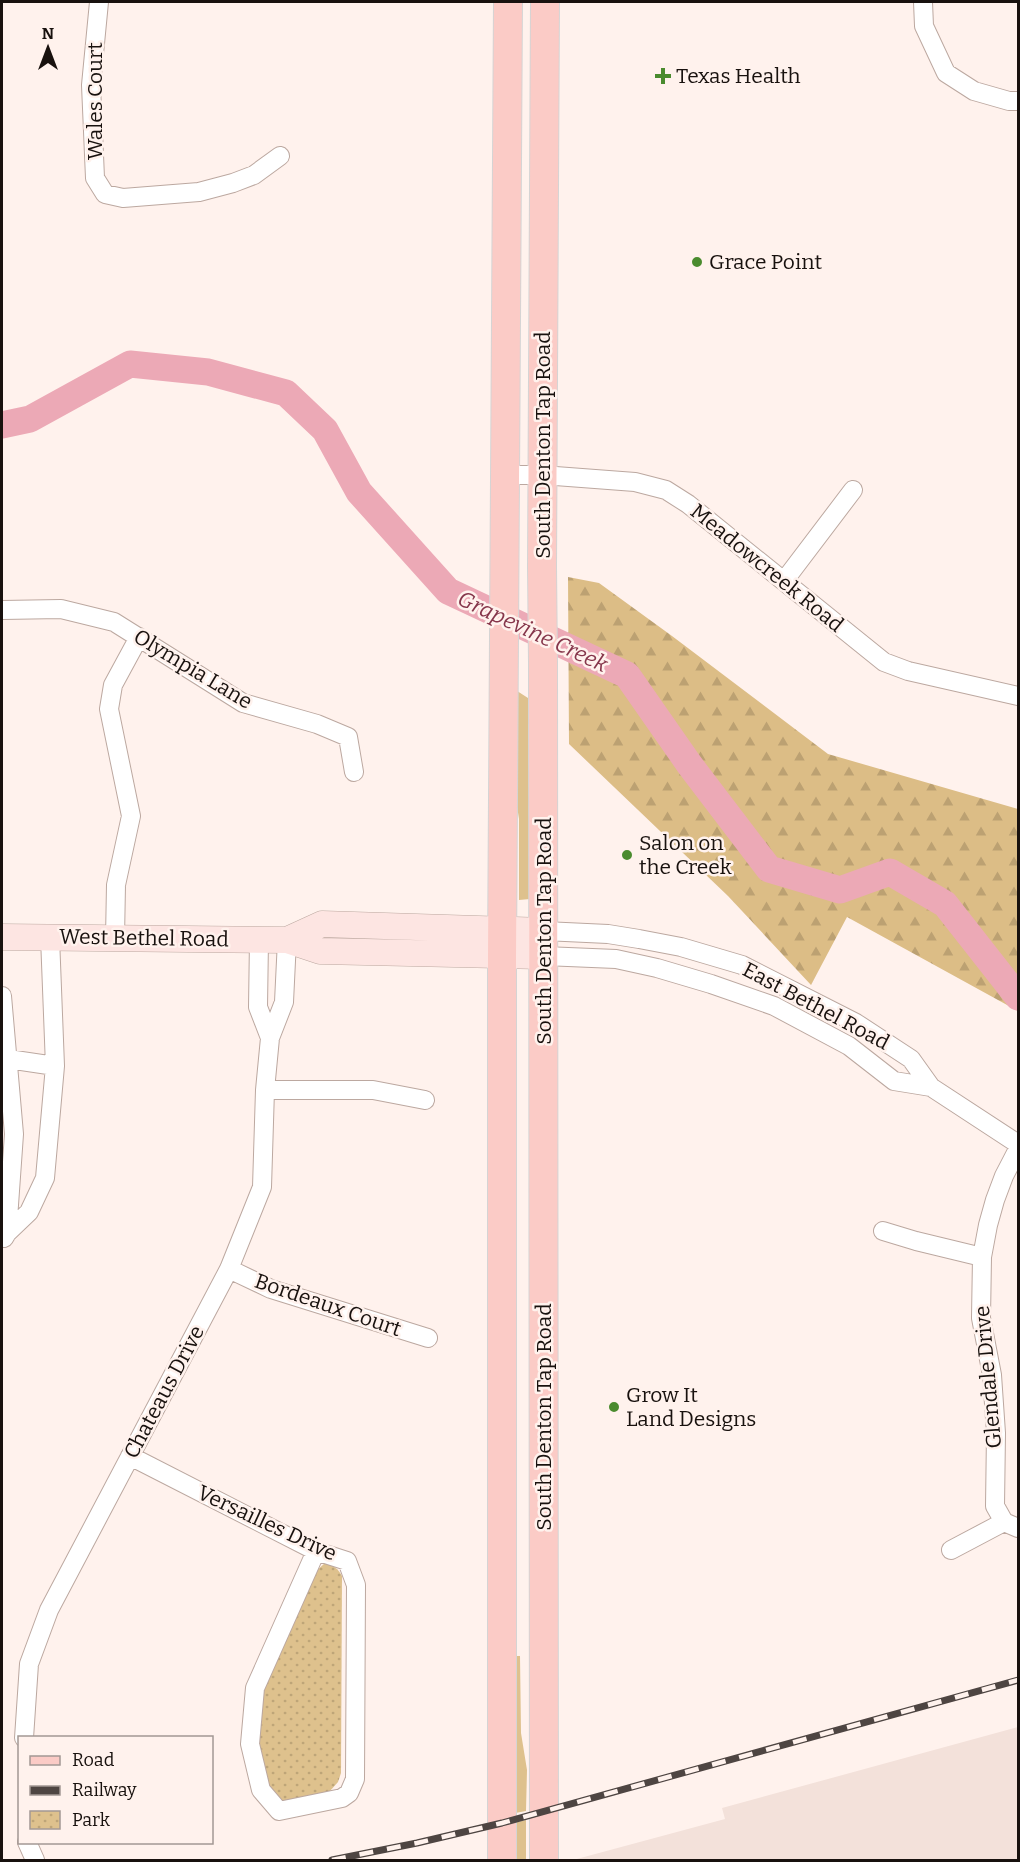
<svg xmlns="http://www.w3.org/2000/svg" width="1020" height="1862" font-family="Bitter,serif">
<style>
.built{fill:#f3e1da}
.grass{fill:#dec18d}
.forest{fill:url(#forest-firs)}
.park{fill:url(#park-dots)}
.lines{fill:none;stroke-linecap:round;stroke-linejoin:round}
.river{stroke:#eca9b6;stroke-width:27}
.minor-casing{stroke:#bca8a0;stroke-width:20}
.secondary-casing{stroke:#bca8a0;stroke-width:27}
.primary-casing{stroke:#d5d4d4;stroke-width:30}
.minor{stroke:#fff;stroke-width:18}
.secondary{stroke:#fde5e2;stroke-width:26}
.primary{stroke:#fbcbc6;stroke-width:28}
.rail-casing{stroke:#4e4542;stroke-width:7}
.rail{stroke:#fff2ed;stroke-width:4.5;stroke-dasharray:14;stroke-linecap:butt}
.poi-dot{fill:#4a8b2e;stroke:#fff2ed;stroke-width:2}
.labels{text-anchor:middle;stroke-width:5;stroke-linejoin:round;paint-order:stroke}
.poi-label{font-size:21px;fill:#18110e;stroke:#fff2ed;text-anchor:start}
.street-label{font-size:21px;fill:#18110e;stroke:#fff2ed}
.water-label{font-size:22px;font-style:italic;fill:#86364b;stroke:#fff2ed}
</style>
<defs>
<pattern id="forest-firs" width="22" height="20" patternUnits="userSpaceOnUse" patternTransform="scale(1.5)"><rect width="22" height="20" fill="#dcbd86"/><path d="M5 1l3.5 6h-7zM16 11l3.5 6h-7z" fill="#bca172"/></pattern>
<pattern id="park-dots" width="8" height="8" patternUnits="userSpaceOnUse" patternTransform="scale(1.5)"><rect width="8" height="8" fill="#dec18d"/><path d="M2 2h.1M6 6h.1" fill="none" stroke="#bea578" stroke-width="1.8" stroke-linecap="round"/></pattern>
</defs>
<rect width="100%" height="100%" fill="#fff2ed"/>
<path class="built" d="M1018,1727V1860H573L725,1819L722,1808Z"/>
<path class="grass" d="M514,689L528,698L530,899L519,900V819L515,793Z
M510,1656H520L521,1733L527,1770L526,1811L510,1814Z
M526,1820V1860H509L510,1824Z"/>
<path class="forest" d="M568,577L599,583L672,636L828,754L1018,809V1011L847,917L811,985L728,896L569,744Z"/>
<path class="park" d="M325,1563C334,1565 338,1569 342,1576L341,1773L338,1782L330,1791L288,1801L278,1800L269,1793L257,1743L263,1683L314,1573Z"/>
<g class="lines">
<path class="river" d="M2,425L30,419L130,364L208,372L286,393L325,430L359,492L448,591L627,675L689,764L769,869L840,890L890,872L945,904L1018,997"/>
<defs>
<path id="minor" d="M99,2L91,85L95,178L105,194L123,198L199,192L233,183L254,175L280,156
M923,2L924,26L946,73L974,91L1009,101H1018
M505,475H542L635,482L666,490L688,504L884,662L908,671L1018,696
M784,581L853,490
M2,610L61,609L114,622L243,703L317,724L348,737L354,772
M544,931L608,934L639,939L681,947L742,965L856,1023L911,1059L931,1087L1018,1144
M115,938L116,885L131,816L109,709L113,685L139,637
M259,940L258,1007L270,1038
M544,956L616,959L657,968L711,984L774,1006L849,1046L894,1081L931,1087
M2,996L14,1134L7,1233L4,1238
M2,1059H8L55,1066
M265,1090H373L425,1100
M1018,1149L1004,1176L995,1200L988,1225L982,1257L981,1318L992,1375L996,1433L995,1506L1004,1522L1018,1528
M883,1231L916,1241L982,1257
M7,1233L29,1212L45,1178L55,1066L50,937
M229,1269L271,1289L428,1338
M130,1456L316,1551L347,1561L356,1585L355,1779L349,1793L342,1798L279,1811L261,1790L250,1744L255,1688L316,1551
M951,1550L1004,1522
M24,1738L29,1664L49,1610L229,1269L262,1187L265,1090L270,1038L284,1002L287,940
M27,1842L35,1860"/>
<path id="secondary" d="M2,937L287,940L320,951L544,956
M287,940L322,924L544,931"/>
<path id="primary" d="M502,1860V956L508,2
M544,1860L543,663L542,567L545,2"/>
</defs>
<use href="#minor" class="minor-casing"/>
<use href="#secondary" class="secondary-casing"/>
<use href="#primary" class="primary-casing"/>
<use href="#minor" class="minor"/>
<use href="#secondary" class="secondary"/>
<use href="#primary" class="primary"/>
<defs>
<path id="rail" d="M332,1860L417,1843L502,1823L1018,1680"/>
</defs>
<use href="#rail" class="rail-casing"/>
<use href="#rail" class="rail"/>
</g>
<g class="poi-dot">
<path d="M660 67h6v6h6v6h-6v6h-6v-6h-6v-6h6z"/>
<circle cx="697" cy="262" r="6"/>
<circle cx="627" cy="855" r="6"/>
<circle cx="614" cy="1407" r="6"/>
</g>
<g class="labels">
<g class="poi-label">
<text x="676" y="83">Texas Health</text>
<text x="709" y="269">Grace Point</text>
<text x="639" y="850">Salon on<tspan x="639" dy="24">the Creek</tspan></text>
<text x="626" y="1402">Grow It<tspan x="626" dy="24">Land Designs</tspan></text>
</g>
<g class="street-label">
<text transform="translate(95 101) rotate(-90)" y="7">Wales Court</text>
<text transform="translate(543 445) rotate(-90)" y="7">South Denton Tap Road</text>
<text transform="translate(767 568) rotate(39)" y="7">Meadowcreek Road</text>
<text transform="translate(193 669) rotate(31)" y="7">Olympia Lane</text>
<text transform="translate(544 931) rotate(-90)" y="7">South Denton Tap Road</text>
<text transform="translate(144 938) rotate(1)" y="7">West Bethel Road</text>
<text transform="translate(816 1006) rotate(28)" y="7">East Bethel Road</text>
<text transform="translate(328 1305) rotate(19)" y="7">Bordeaux Court</text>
<text transform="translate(988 1377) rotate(-95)" y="7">Glendale Drive</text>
<text transform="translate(164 1392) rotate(-62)" y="7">Chateaus Drive</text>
<text transform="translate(544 1417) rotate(-90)" y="7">South Denton Tap Road</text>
<text transform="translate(267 1523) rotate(25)" y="7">Versailles Drive</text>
</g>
<g class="water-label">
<text transform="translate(533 631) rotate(25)" y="8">Grapevine Creek</text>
</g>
</g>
<rect width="1020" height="1862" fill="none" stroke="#18110e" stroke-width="6"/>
<rect x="18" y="1736" width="195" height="108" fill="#fff2ed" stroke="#a39894" stroke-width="1.5"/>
<rect x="30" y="1756" width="30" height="9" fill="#fbcbc6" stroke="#a39894" stroke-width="1.5"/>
<text x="72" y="1766" font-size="18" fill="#18110e">Road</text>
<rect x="30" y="1786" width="30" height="9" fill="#4e4542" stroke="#a39894" stroke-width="1.5"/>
<text x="72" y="1796" font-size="18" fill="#18110e">Railway</text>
<rect x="30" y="1811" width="30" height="18" fill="url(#park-dots)" stroke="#a39894" stroke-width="1.5"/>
<text x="72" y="1826" font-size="18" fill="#18110e">Park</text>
<g transform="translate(48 48)" stroke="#fff2ed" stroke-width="4.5" paint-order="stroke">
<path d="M0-4.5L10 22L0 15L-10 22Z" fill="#18110e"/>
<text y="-9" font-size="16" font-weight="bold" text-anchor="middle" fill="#18110e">N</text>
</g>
</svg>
